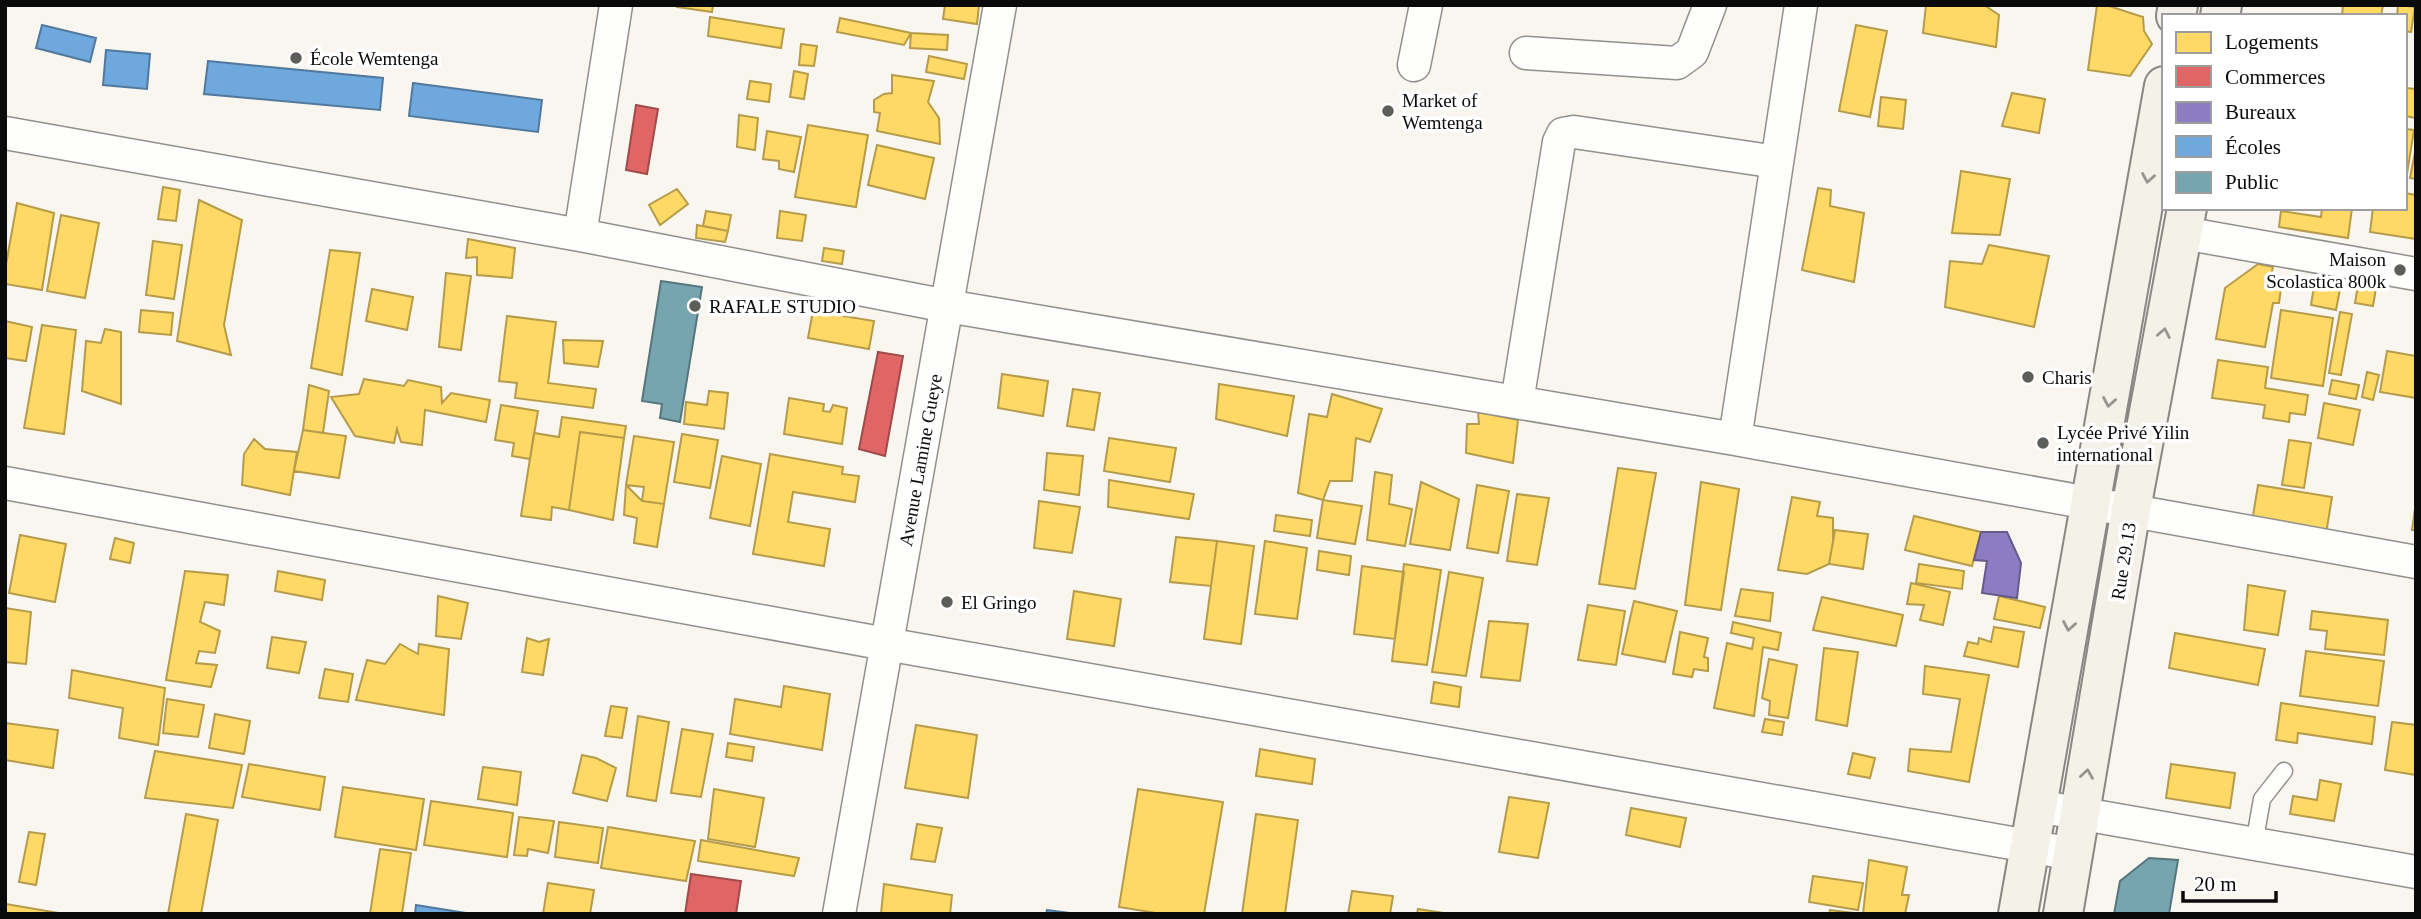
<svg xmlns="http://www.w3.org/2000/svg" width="2421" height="919" font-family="'Times New Roman',serif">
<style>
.homes{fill:#ffd966;stroke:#b69b4a;stroke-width:2}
.shops{fill:#e06666;stroke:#a04a4a;stroke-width:2}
.offices{fill:#8e7cc3;stroke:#665a8c;stroke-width:2}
.schools{fill:#6fa8dc;stroke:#51799d;stroke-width:2}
.public{fill:#76a5af;stroke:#56767e;stroke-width:2}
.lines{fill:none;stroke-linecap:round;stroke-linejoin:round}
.service-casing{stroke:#91908d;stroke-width:19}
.minor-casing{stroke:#91908d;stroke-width:35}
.secondary-casing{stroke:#888783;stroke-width:42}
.service{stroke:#fefefc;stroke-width:16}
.minor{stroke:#fefefc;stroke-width:32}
.secondary{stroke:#f3f1e8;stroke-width:38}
.oneway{stroke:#96958f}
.poi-dot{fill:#5d5d5a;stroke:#fff;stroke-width:2.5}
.labels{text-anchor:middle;stroke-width:7;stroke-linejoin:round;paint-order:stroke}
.poi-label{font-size:19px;fill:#0a0a0a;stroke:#fff;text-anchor:start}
.street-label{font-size:19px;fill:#0a0a0a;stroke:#fff}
</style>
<rect width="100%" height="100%" fill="#f8f6ee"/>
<path class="homes" d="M678,5H713L712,12L677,7Z
M945,5H979L977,24L943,19Z
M1926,5H1984L1999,15L1996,47L1923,33Z
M2097,5H2106L2143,17L2144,31L2152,44L2130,76L2088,70Z
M2343,5H2383L2381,16H2342Z
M2398,5L2415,7L2411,32L2405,31V16H2397Z
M710,17L784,29L781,48L708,36Z
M840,18L911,33L904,45L837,32Z
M1856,25L1887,31L1870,117L1839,111Z
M911,33L948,35L947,50L910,48Z
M801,44L817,46L814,66L799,65Z
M929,56L967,64L964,79L926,72Z
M794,71L808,74L804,99L790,97Z
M892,75L934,81L928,102L939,118L940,144L877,131L880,113L874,112V100L884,94L892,93Z
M750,81L771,84L769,102L747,99Z
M2405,88L2416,89V118L2405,116Z
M2012,93L2045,99L2039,133L2002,126Z
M1881,97L1906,100L1903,129L1878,126Z
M739,115L758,118L755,150L737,147Z
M808,125L868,135L856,207L795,197Z
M2405,129L2414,130L2406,180H2405Z
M767,131L801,137L794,172L779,169V161L763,159Z
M877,145L934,158L925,199L868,185Z
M2416,147V179L2410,178Z
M1961,171L2010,179L2000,235L1952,233Z
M163,187L180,190L176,221L158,219Z
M1818,188L1831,190L1830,206L1864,213L1854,282L1802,270Z
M677,189L688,204L660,225L649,205Z
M2405,193L2416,195V239L2370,232L2373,208H2405Z
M199,200L242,220L224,325L231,355L177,341Z
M17,203L54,213L42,290L5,284V270Z
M2322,208H2352L2348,238L2279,227L2281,211L2321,217Z
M706,211L731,215L728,231L703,226Z
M780,211L806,215L802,241L777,238Z
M61,215L99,223L85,298L47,291Z
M697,225L728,231L725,242L696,238Z
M468,239L515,248L512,278L477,275V257L466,258Z
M153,241L182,245L174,299L146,295Z
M1989,245L2049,256L2034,327L1945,307L1950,261L1982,264Z
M824,248L844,251L842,264L822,261Z
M330,250L360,253L342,375L311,368Z
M2258,264L2273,267L2270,279L2282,281L2279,303H2273L2265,347L2216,339L2225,288Z
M446,273L471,276L461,350L439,347Z
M2315,280L2341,284L2336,310L2311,305Z
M2358,285L2376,288L2373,306L2355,303Z
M372,289L413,297L407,330L366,321Z
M141,310L173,313L171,335L139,332Z
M2281,310L2333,318L2323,386L2271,378Z
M813,311L874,321L869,349L808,338Z
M2340,312L2352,314L2341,375L2329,373Z
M507,316L556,322L548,383L596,389L593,408L515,398L517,383L499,381Z
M5,321L32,327L26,361L5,358Z
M42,325L76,330L64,434L24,428Z
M105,329L121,332V404L82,391L86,341L101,343Z
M563,340L603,341L598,367L564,363Z
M2387,351L2416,356V398L2380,392Z
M2218,360L2268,367L2265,388L2308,395L2305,415L2290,413L2289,422L2263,418L2265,405L2212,398Z
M2367,372L2379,375L2373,400L2362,397Z
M1002,374L1048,381L1043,416L998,408Z
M364,379L404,386L408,380L441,387L442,403L451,393L490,400L486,422L425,410L422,445L401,442L397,429L394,443L355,436L331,397L359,394Z
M2332,380L2359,385L2356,399L2329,394Z
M1219,384L1294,396L1287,436L1216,419Z
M309,385L329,391L323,433L303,430Z
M1073,389L1100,393L1094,430L1067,426Z
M709,391L728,393L724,429L684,424L686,402L707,405Z
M1332,394L1382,409L1370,442L1356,438L1352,481H1330L1323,500L1298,493L1309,414L1327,417Z
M789,398L824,404L823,411L830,412L833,405L847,408L842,444L784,434Z
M2324,403L2360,410L2353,445L2318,438Z
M501,405L538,411L530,459L512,456L514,443L495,440Z
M1478,412L1518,420L1513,463L1466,453L1467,424H1479Z
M562,417L626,426L624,438L580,432L569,510L552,507L551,520L521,516L534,433L559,437Z
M303,430L346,436L339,478L294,471Z
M580,432L624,438L613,520L569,510Z
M682,434L718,440L710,488L674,482Z
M634,436L674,442L664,504L642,501L644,487L626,485Z
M1109,438L1176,448L1170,482L1104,471Z
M254,439L265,449L297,452L290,495L242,485L244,454Z
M2289,440L2311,443L2304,488L2282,485Z
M1047,453L1083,456L1079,495L1044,490Z
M770,454L843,467L842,474L859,476L855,502L793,492L788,522L830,529L824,566L753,554Z
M722,456L761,464L750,526L710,518Z
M1618,468L1656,473L1635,589L1599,584Z
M1375,472L1392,475L1389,504L1412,509L1405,546L1367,540Z
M1109,480L1194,494L1189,519L1108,507Z
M1421,482L1459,499L1450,550L1410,544Z
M1701,482L1739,489L1721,610L1685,605Z
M626,485L642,501L664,504L657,547L634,543L637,518L624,515Z
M1477,485L1509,491L1498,553L1467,548Z
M2258,485L2332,497L2326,534L2252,522Z
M1517,494L1549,498L1537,565L1507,561Z
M1792,497L1820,502L1817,516L1833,518V542L1829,564L1807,574L1778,570Z
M1323,500L1362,506L1355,544L1317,538Z
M1039,501L1080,507L1072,553L1034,548Z
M2416,502V530H2412Z
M1276,515L1312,520L1310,536L1274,531Z
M1914,516L1981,532L1972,566L1905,550Z
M1835,530L1868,534L1863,569L1829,564Z
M20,535L66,544L55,602L9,593Z
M1176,537L1217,541L1211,586L1170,582Z
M115,538L134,543L130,563L110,559Z
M1217,541L1254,546L1241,644L1204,639Z
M1265,541L1307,548L1297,619L1255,614Z
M1319,551L1351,556L1349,575L1317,570Z
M1404,564L1441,570L1427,665L1392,661Z
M1919,564L1964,571L1962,589L1916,583Z
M1362,566L1404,572L1395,639L1354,634Z
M185,571L228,575L224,605L205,602L200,622L220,631L215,653L199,651L196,663L217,665L211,687L166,680Z
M278,571L325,580L322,600L275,591Z
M1449,572L1483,578L1466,676L1432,672Z
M1911,583L1950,592L1943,625L1920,620L1924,605L1907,604Z
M2248,585L2285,591L2278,635L2244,630Z
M1741,589L1773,593L1770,621L1735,616Z
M1074,591L1121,599L1114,646L1067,639Z
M438,596L468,603L461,639L436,636Z
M1999,596L2045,607L2040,628L1994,619Z
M1822,597L1903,615L1896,646L1813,630Z
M1634,601L1677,611L1665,662L1622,654Z
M1588,605L1625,611L1616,665L1578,660Z
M5,608L31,612L26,664L5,662Z
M2312,611L2388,620L2384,655L2325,649L2327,631L2310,629Z
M1489,621L1528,624L1520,681L1481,677Z
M1733,622L1781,633L1778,650L1763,647L1754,716L1714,708L1727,643L1752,649L1754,638L1731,633Z
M1994,627L2024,632L2018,667L1964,656L1968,642L1978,644L1979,638L1991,642Z
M1680,632L1708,638L1704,657L1708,658V671L1694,669L1692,677L1673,674Z
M2175,633L2265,649L2258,685L2169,668Z
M272,637L306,642L299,673L267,668Z
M527,638L539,642L549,639L543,675L522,672Z
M400,644L418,654L419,644L449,649L444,715L356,700L367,660L385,664Z
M1824,648L1858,652L1847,726L1816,720Z
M2306,651L2384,661L2378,706L2300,696Z
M1769,659L1797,665L1788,718L1769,715L1770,701L1762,698Z
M1925,666L1989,675L1969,782L1908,771L1910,749L1951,752L1960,699L1923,694Z
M325,669L353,674L348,702L319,698Z
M72,670L165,688L158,745L119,738L123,708L69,698Z
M1434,682L1461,687L1459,707L1431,703Z
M784,686L830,694L822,750L730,734L735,699L781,707Z
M167,699L204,705L198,737L163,733Z
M2281,703L2375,717L2372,744L2298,733L2297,743L2276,740Z
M611,706L627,708L622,738L605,736Z
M215,714L250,721L244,754L209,748Z
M638,716L669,722L656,801L627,796Z
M1765,719L1784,722L1782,735L1762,732Z
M2392,722L2416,725V775L2385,770Z
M5,723L58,730L53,768L5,760Z
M916,725L977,735L968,798L905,788Z
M682,729L713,734L701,797L671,793Z
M728,743L754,747L752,761L726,757Z
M1260,749L1315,759L1312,784L1256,776Z
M155,751L242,765L233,808L145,798Z
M1853,753L1875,758L1870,778L1848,774Z
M582,755L596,758L616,768L607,801L573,793Z
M249,764L325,777L320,810L242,797Z
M2171,764L2235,773L2230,808L2166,798Z
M483,767L521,772L517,805L478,799Z
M2320,780L2341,784L2334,821L2290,814L2293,796L2317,800Z
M343,787L424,799L416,850L335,837Z
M714,789L764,798L755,847L708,839Z
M1138,789L1223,802L1204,914H1162L1119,907Z
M1509,797L1549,803L1538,858L1499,852Z
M431,801L513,813L507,857L424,845Z
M1631,808L1686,818L1680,847L1626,835Z
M186,814L218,820L201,914H168Z
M1256,814L1298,820L1285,914H1242Z
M519,817L554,821L548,853L528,849L527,856L514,855Z
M559,822L603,828L598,863L555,857Z
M917,824L942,828L935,862L911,859Z
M608,827L695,841L686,881L601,868Z
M29,832L45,834L36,885L19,882Z
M701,840L799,858L794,876L698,861Z
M380,849L411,853L402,914H370Z
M1869,860L1907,867L1902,895H1909L1905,914H1863Z
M1813,876L1863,883L1858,910L1809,902Z
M548,883L594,890L590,914H543Z
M884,884L952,895L950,914H881Z
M1352,891L1393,896L1390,914H1348Z
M6,904L64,914H5Z
M1418,909L1450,914H1417Z
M1830,910L1853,913V914H1829Z"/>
<path class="shops" d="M636,105L658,109L647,174L626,170Z
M878,352L903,356L885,456L859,449Z
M691,874L741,881L736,914H685Z"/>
<path class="offices" d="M1981,532H2007L2021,563L2017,598L1982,593L1987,561L1974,560Z"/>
<path class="schools" d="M42,25L96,38L90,62L36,48Z
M106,50L150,54L147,89L103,85Z
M208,61L383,78L380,110L204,94Z
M413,83L542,100L538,132L409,116Z
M416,905L472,914H415Z
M1047,910L1077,914H1046Z"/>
<path class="public" d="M661,281L702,287L680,422L660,418L662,404L642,401Z
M2149,858L2178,860L2169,914H2114L2120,881Z"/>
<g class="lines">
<defs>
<path id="service" d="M2254,844L2262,799L2284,771"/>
<path id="minor" d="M1526,53L1677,63L1692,52L1710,5
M1414,65L1426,5
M5,133L580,235L947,306L1735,439L2416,562
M2183,233L2416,274
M580,235L616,5
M1517,402L1559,142L1563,134L1574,132L1777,162
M1735,439L1801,5
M5,483L886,644L2073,854
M2037,806L2416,872
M839,914L1000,5"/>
<path id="secondary" d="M2176,16L2178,5
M2220,16L2222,5
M2018,914L2164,86
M2063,914L2131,509L2187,208"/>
</defs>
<use href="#service" class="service-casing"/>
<use href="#minor" class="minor-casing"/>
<use href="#secondary" class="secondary-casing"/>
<use href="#service" class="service"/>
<use href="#minor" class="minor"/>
<use href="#secondary" class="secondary"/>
</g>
<defs><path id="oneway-chevron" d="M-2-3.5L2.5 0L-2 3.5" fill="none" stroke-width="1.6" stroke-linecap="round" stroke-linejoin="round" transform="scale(1.75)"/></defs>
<g class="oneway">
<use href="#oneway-chevron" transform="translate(2148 178) rotate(100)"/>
<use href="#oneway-chevron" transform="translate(2164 333) rotate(-79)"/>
<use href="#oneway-chevron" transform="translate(2109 402) rotate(100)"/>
<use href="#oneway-chevron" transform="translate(2069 626) rotate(100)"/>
<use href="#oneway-chevron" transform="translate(2087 774) rotate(-81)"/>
</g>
<g class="poi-dot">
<circle cx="296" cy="58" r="7"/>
<circle cx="1388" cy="111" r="7"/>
<circle cx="2400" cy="270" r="7"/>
<circle cx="695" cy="306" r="7"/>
<circle cx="2028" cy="377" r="7"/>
<circle cx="2043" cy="443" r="7"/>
<circle cx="947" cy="602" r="7"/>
</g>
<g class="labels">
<g class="poi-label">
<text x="310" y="65">École Wemtenga</text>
<text x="1402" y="107">Market of<tspan x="1402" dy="22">Wemtenga</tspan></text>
<text x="2386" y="266" text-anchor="end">Maison<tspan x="2386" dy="22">Scolastica 800k</tspan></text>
<text x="709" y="313">RAFALE STUDIO</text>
<text x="2042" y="384">Charis</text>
<text x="2057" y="439">Lycée Privé Yilin<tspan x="2057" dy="22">international</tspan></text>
<text x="961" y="609">El Gringo</text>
</g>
<g class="street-label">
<text transform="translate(920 460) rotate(-80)" y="7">Avenue Lamine Gueye</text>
<text transform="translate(2123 561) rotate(-81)" y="7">Rue 29.13</text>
</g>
</g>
<rect width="2421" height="919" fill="none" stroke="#0a0a0a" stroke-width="14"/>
<rect x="2162" y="14" width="245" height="196" fill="#ffffff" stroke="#9d9d9d" stroke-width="2"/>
<rect x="2176" y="32" width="35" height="21" fill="#ffd966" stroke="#9d9d9d" stroke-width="2"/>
<text x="2225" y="49" font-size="21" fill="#0a0a0a">Logements</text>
<rect x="2176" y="66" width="35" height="21" fill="#e06666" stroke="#9d9d9d" stroke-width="2"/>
<text x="2225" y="84" font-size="21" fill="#0a0a0a">Commerces</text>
<rect x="2176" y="102" width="35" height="21" fill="#8e7cc3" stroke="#9d9d9d" stroke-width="2"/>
<text x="2225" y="119" font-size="21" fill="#0a0a0a">Bureaux</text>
<rect x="2176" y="136" width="35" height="21" fill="#6fa8dc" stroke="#9d9d9d" stroke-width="2"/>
<text x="2225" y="154" font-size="21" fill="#0a0a0a">Écoles</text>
<rect x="2176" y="172" width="35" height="21" fill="#76a5af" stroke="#9d9d9d" stroke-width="2"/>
<text x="2225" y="189" font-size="21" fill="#0a0a0a">Public</text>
<path d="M2183 891v10h93v-10" fill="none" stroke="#0a0a0a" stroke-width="3.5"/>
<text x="2194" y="891" font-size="21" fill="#0a0a0a" stroke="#ffffff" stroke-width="5" paint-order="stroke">20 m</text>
</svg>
